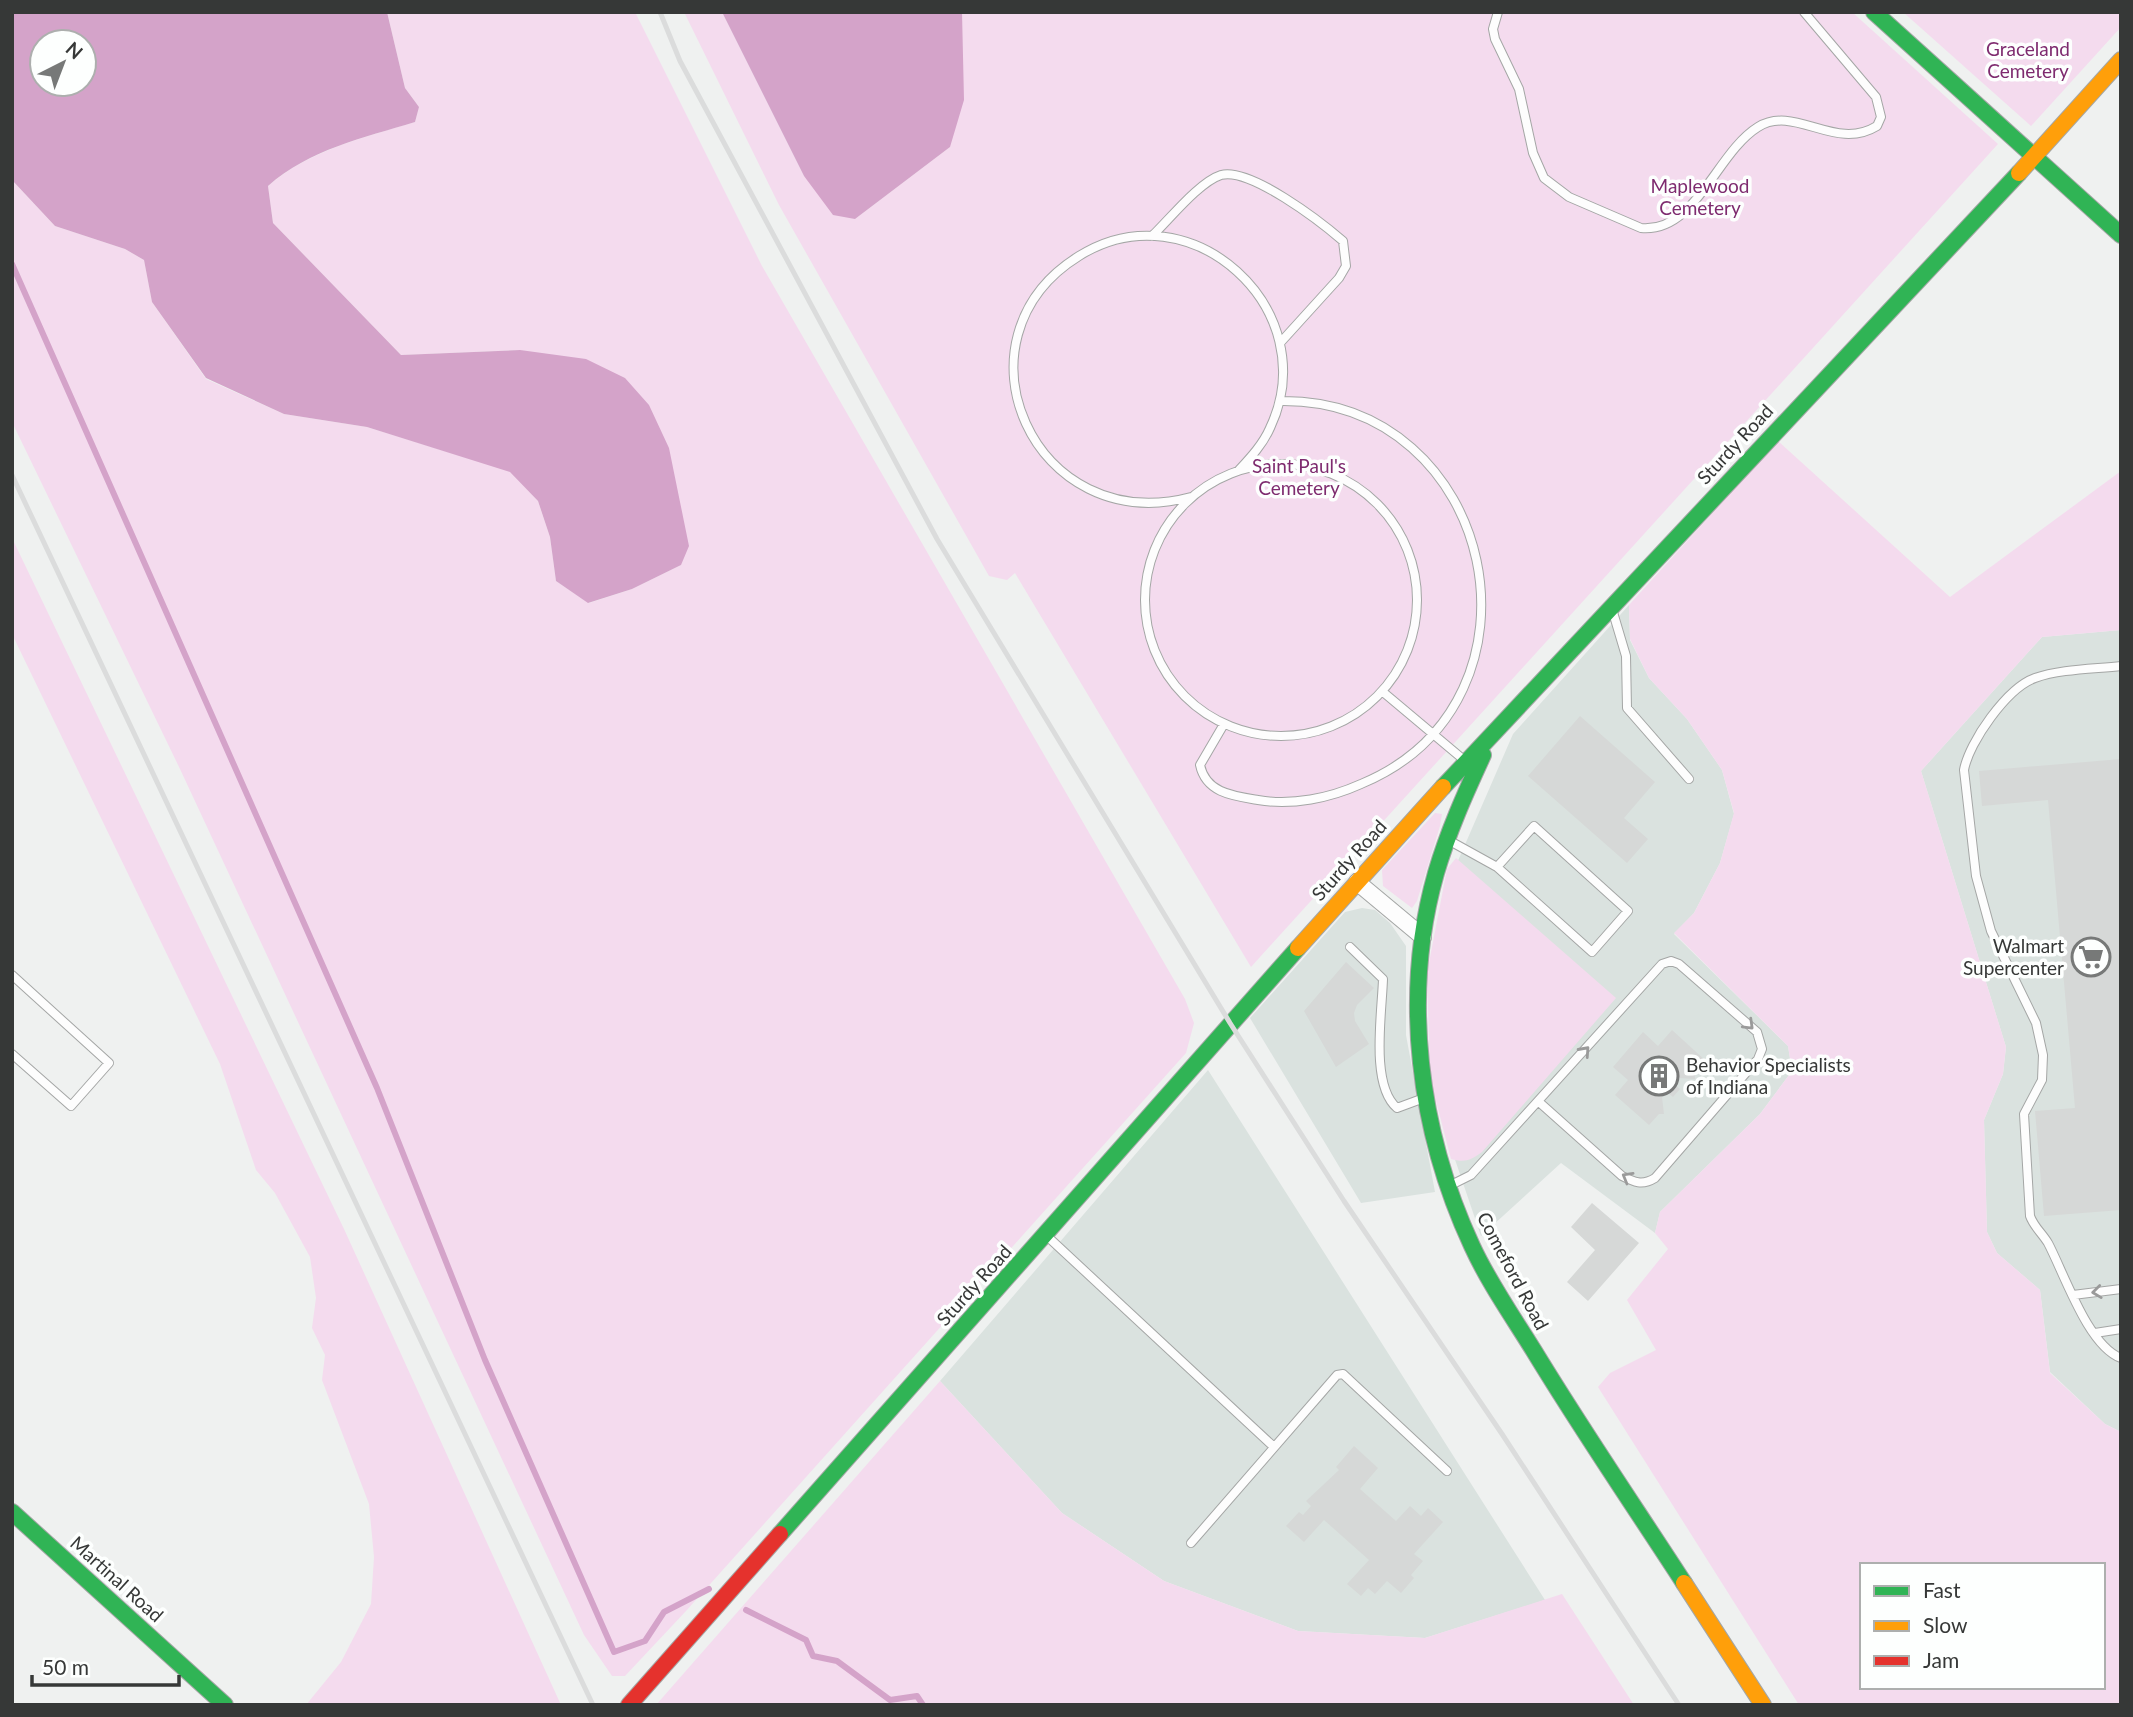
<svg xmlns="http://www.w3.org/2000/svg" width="2133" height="1717" font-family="Lato,sans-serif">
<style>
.built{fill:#dae2df}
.green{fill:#f4dbee;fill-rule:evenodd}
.water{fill:#d4a3c9;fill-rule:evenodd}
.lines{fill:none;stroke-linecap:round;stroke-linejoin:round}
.stream{stroke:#d4a3c9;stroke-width:6}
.building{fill:#d6d8d7}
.lane-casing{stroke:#a4a6a5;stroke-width:10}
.street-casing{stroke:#a4a6a5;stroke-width:18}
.fast-casing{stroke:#a4a6a5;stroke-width:18}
.slow-casing{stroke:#a4a6a5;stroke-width:18}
.jam-casing{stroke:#a4a6a5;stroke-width:18}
.lane{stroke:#fdfdfd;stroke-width:8}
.street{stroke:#fdfdfd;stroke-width:16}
.fast{stroke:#30b455;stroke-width:16}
.slow{stroke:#ff9f0a;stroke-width:16}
.jam{stroke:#e5322d;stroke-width:16}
.rail{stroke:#dbdcdc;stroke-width:5}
.oneway{stroke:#9a9a9a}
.labels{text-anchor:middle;stroke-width:7;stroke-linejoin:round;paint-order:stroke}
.park-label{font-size:19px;fill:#7e2b6f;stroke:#fdfffe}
.street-label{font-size:19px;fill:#363837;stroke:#fdfffe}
.poi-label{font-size:19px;fill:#363837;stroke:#fdfffe;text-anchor:end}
</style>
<rect width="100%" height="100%" fill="#eff1f0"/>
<path class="built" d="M1629,605L1630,640L1649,678L1687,719L1722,770L1734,814L1720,863L1694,913L1674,934L1788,1046L1792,1071L1760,1114L1660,1212L1655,1233L1561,1163L1481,1236L1447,1136L1444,893L1513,734Z
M2121,630V1432L2105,1424L2050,1372L2040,1290L1997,1253L1987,1232L1984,1120L2003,1074L2006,1047L1921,771L2042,637Z
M1362,908L1375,910L1390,923L1406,946V1035L1435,1192L1361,1203L1250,1018L1345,912Z
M1208,1070L1545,1600L1425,1638L1298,1631L1164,1581L1062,1513L940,1381Z"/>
<path class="green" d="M387,12H635L762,266L1185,999L1194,1023L1186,1053L686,1611L625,1676H612L584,1635L180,769L12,422V180L55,226L125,249L144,260L152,302L206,379L284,414L367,427L510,471L538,501L550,537L556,581L589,603L632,589L681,565L520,350L401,355L273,223L268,186C310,150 362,138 415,122L419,107L405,88Z
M684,12H722L804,176L855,219L950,147L926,12H1852L1998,144L1251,967L1015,573L1007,580L989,576L779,205Z
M1903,12H2121V27L2031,126Z
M1778,441L1950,597L2121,471V630L2042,637L1921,771L2006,1047L2003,1074L1984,1120L1987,1232L1997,1253L2040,1290L2050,1373L2105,1424L2121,1432V1705H1799L1598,1387L1610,1373L1656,1350L1627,1300L1668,1249L1655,1233L1660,1212L1760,1114L1792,1071L1788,1046L1674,933L1694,913L1720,863L1734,813L1722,770L1687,719L1649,678L1630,639L1629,605ZM1862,1565H2103V1687H1862Z
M12,538L344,1229L561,1705H306L341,1662L371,1604L374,1557L369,1504L322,1380L325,1355L312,1328L316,1298L310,1257L275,1193L256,1170L220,1064L12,634Z
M1435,813L1442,814L1440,826L1417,901L1412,908L1383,886L1382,870Z
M1456,858L1616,998L1482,1152C1471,1160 1465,1163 1451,1159L1430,1078L1427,973L1447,869Z
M940,1381L1062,1513L1164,1581L1298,1631L1425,1638L1562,1594L1634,1705H656Z"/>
<path class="water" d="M12,12H387L405,88L419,107L415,122C363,138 310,149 268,186L273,223L401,355L520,350L586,359L625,378L649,405L669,448L689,546L681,565L632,589L588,603L556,581L550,537L538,501L510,472L367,427L284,414L206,378L152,302L144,260L125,249L55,226L12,180ZM42,42H84V84H42Z
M722,12H962L964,100L950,147L855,219L833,215L804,176Z"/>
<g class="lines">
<path class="stream" d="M12,264L377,1088L485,1360L614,1652L645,1641L664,1612L709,1589
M746,1610L806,1640L813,1656L837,1661L890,1700L917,1696L923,1705"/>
</g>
<path class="building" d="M1580,716L1655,782L1624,818L1648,839L1627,863L1528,776Z
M2121,759V1210L2044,1216L2035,1111L2075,1108L2048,800L1982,806L1979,771Z
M1346,962L1374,988L1357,1005L1354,1013L1355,1021L1369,1044L1336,1067L1304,1011Z
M1672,1030L1706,1061L1695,1073V1079L1679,1078L1674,1084L1680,1089L1673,1097L1667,1092L1662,1097L1664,1114H1659L1649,1125L1615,1095L1628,1080L1613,1067L1643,1032L1658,1046Z
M1592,1203L1639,1243L1588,1301L1567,1282L1595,1250L1571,1227Z
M1354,1446L1378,1468L1360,1489L1396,1521L1410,1506L1421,1516L1428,1508L1443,1522L1414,1554L1423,1561L1411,1575L1414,1578L1401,1593L1387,1581L1375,1594L1368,1588L1361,1596L1347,1584L1369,1560L1324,1520L1304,1542L1286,1526L1299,1512L1303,1515L1311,1506L1306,1501L1339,1470L1336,1467Z"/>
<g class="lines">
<defs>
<path id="lane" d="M1498,12L1493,29L1495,39L1519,89L1533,153L1544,178L1569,197L1641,228C1696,233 1716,153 1758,127C1795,104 1835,152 1877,126L1881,117L1876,97L1804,12
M1152,236C1169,220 1199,182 1221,175C1250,167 1321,222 1343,241L1346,266L1339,278L1280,343
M1145 600a136 136 0 1 1 272 0a136 136 0 1 1-272 0Z
M1191,497C1034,539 945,339 1079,256C1190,186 1326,310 1270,428C1263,444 1251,457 1239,470
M1612,609L1626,656L1627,708L1689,779
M2121,666C2094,669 2060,669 2035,678C2007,688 1969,742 1964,770L1976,876L1991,931L2036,1023L2043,1055L2042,1080L2024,1114L2030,1216C2034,1227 2042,1233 2048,1243C2064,1273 2088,1346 2121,1358
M1383,692L1464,760
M1224,724L1200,765C1206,793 1233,796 1258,800C1292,806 1330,798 1361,784C1561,701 1496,398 1280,401
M1450,841L1497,867L1592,952L1628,911L1534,826L1497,867
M1350,947L1383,979C1382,1013 1370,1085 1397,1108L1424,1098
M12,975L109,1063L71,1106L12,1054
M1451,1185L1471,1175L1662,964L1671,961L1679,964L1757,1032L1762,1049L1758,1059L1655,1178C1642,1186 1634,1182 1622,1176L1539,1102
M1048,1237L1274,1447
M2073,1295L2121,1289
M2095,1333L2121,1329
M1191,1543L1337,1375L1343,1374L1447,1471"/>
<path id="street" d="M1357,882L1423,937"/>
<path id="fast" d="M1874,12L2121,235
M1483,755C1465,794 1448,832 1436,873C1401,996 1419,1132 1472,1246C1489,1283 1513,1317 1534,1351C1582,1430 1634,1506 1684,1583
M1443,787L2019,173
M12,1512L225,1705
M780,1534L1298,948"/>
<path id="slow" d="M2019,173L2121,60
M1298,948L1443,787
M1684,1583L1763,1705"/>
<path id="jam" d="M629,1705L780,1534"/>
</defs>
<use href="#lane" class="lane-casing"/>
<use href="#street" class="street-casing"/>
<use href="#fast" class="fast-casing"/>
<use href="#slow" class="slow-casing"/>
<use href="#jam" class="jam-casing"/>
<use href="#lane" class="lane"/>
<use href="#street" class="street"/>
<use href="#fast" class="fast"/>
<use href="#slow" class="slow"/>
<use href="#jam" class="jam"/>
<path class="rail" d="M660,12L680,61L937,539L1230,1023L1344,1201L1502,1434L1679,1705
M12,475L593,1705"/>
</g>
<defs><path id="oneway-chevron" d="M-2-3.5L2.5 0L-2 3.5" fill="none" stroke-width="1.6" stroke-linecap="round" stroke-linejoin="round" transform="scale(1.75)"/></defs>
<g class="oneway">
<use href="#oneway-chevron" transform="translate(1749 1025) rotate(44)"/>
<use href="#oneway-chevron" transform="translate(1585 1051) rotate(-48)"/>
<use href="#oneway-chevron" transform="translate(1627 1177) rotate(-150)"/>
<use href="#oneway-chevron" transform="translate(2097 1292) rotate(173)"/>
</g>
<defs>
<symbol id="supermarket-ring" viewBox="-11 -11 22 22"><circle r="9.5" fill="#fdfffe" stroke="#777978" stroke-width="1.5"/><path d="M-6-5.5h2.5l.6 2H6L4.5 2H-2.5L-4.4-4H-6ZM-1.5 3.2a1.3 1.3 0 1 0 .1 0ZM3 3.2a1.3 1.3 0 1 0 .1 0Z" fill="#777978"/></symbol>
<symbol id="building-ring" viewBox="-11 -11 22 22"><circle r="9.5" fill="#fdfffe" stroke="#777978" stroke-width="1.5"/><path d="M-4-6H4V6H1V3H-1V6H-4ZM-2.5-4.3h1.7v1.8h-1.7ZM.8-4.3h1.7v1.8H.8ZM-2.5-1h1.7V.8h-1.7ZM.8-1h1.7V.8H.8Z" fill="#777978"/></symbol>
</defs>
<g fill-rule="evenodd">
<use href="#supermarket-ring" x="2069" y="935" width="44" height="44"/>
<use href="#building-ring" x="1637" y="1054" width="44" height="44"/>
</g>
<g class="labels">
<g class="park-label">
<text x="2028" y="56">Graceland<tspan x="2028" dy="22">Cemetery</tspan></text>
<text x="1700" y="193">Maplewood<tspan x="1700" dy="22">Cemetery</tspan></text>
<text x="1299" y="473">Saint Paul's<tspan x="1299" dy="22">Cemetery</tspan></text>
</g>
<g class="street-label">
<text transform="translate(1735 444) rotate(-47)" y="7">Sturdy Road</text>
<text transform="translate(1349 860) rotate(-48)" y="7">Sturdy Road</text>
<text transform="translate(1513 1271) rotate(62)" y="7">Comeford Road</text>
<text transform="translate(974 1285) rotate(-48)" y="7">Sturdy Road</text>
<text transform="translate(117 1579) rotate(42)" y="7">Martinal Road</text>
</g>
<g class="poi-label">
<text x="2064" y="953">Walmart<tspan x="2064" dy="22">Supercenter</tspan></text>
<text x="1686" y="1072" text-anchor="start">Behavior Specialists<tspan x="1686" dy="22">of Indiana</tspan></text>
</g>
</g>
<rect width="2133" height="1717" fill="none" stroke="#363837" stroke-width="28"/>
<rect x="1860" y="1563" width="245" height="126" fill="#fdfffe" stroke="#adafae" stroke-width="2"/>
<rect x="1874" y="1586" width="35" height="10" fill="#30b455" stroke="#adafae" stroke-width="2"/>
<text x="1923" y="1598" font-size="21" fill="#363837">Fast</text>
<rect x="1874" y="1621" width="35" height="10" fill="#ff9f0a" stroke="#adafae" stroke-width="2"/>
<text x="1923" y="1633" font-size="21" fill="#363837">Slow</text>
<rect x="1874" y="1656" width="35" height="10" fill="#e5322d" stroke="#adafae" stroke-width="2"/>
<text x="1923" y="1668" font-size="21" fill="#363837">Jam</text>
<g transform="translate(63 63) rotate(42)"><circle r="33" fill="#fdfffe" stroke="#adafae" stroke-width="2"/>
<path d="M0-5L12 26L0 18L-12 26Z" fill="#777978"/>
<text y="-10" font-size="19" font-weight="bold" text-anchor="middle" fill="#363837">N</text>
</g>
<path d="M32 1675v10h147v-10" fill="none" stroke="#363837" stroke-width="3.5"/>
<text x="42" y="1675" font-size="21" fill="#363837" stroke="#fdfffe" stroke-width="5" paint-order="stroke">50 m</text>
</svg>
